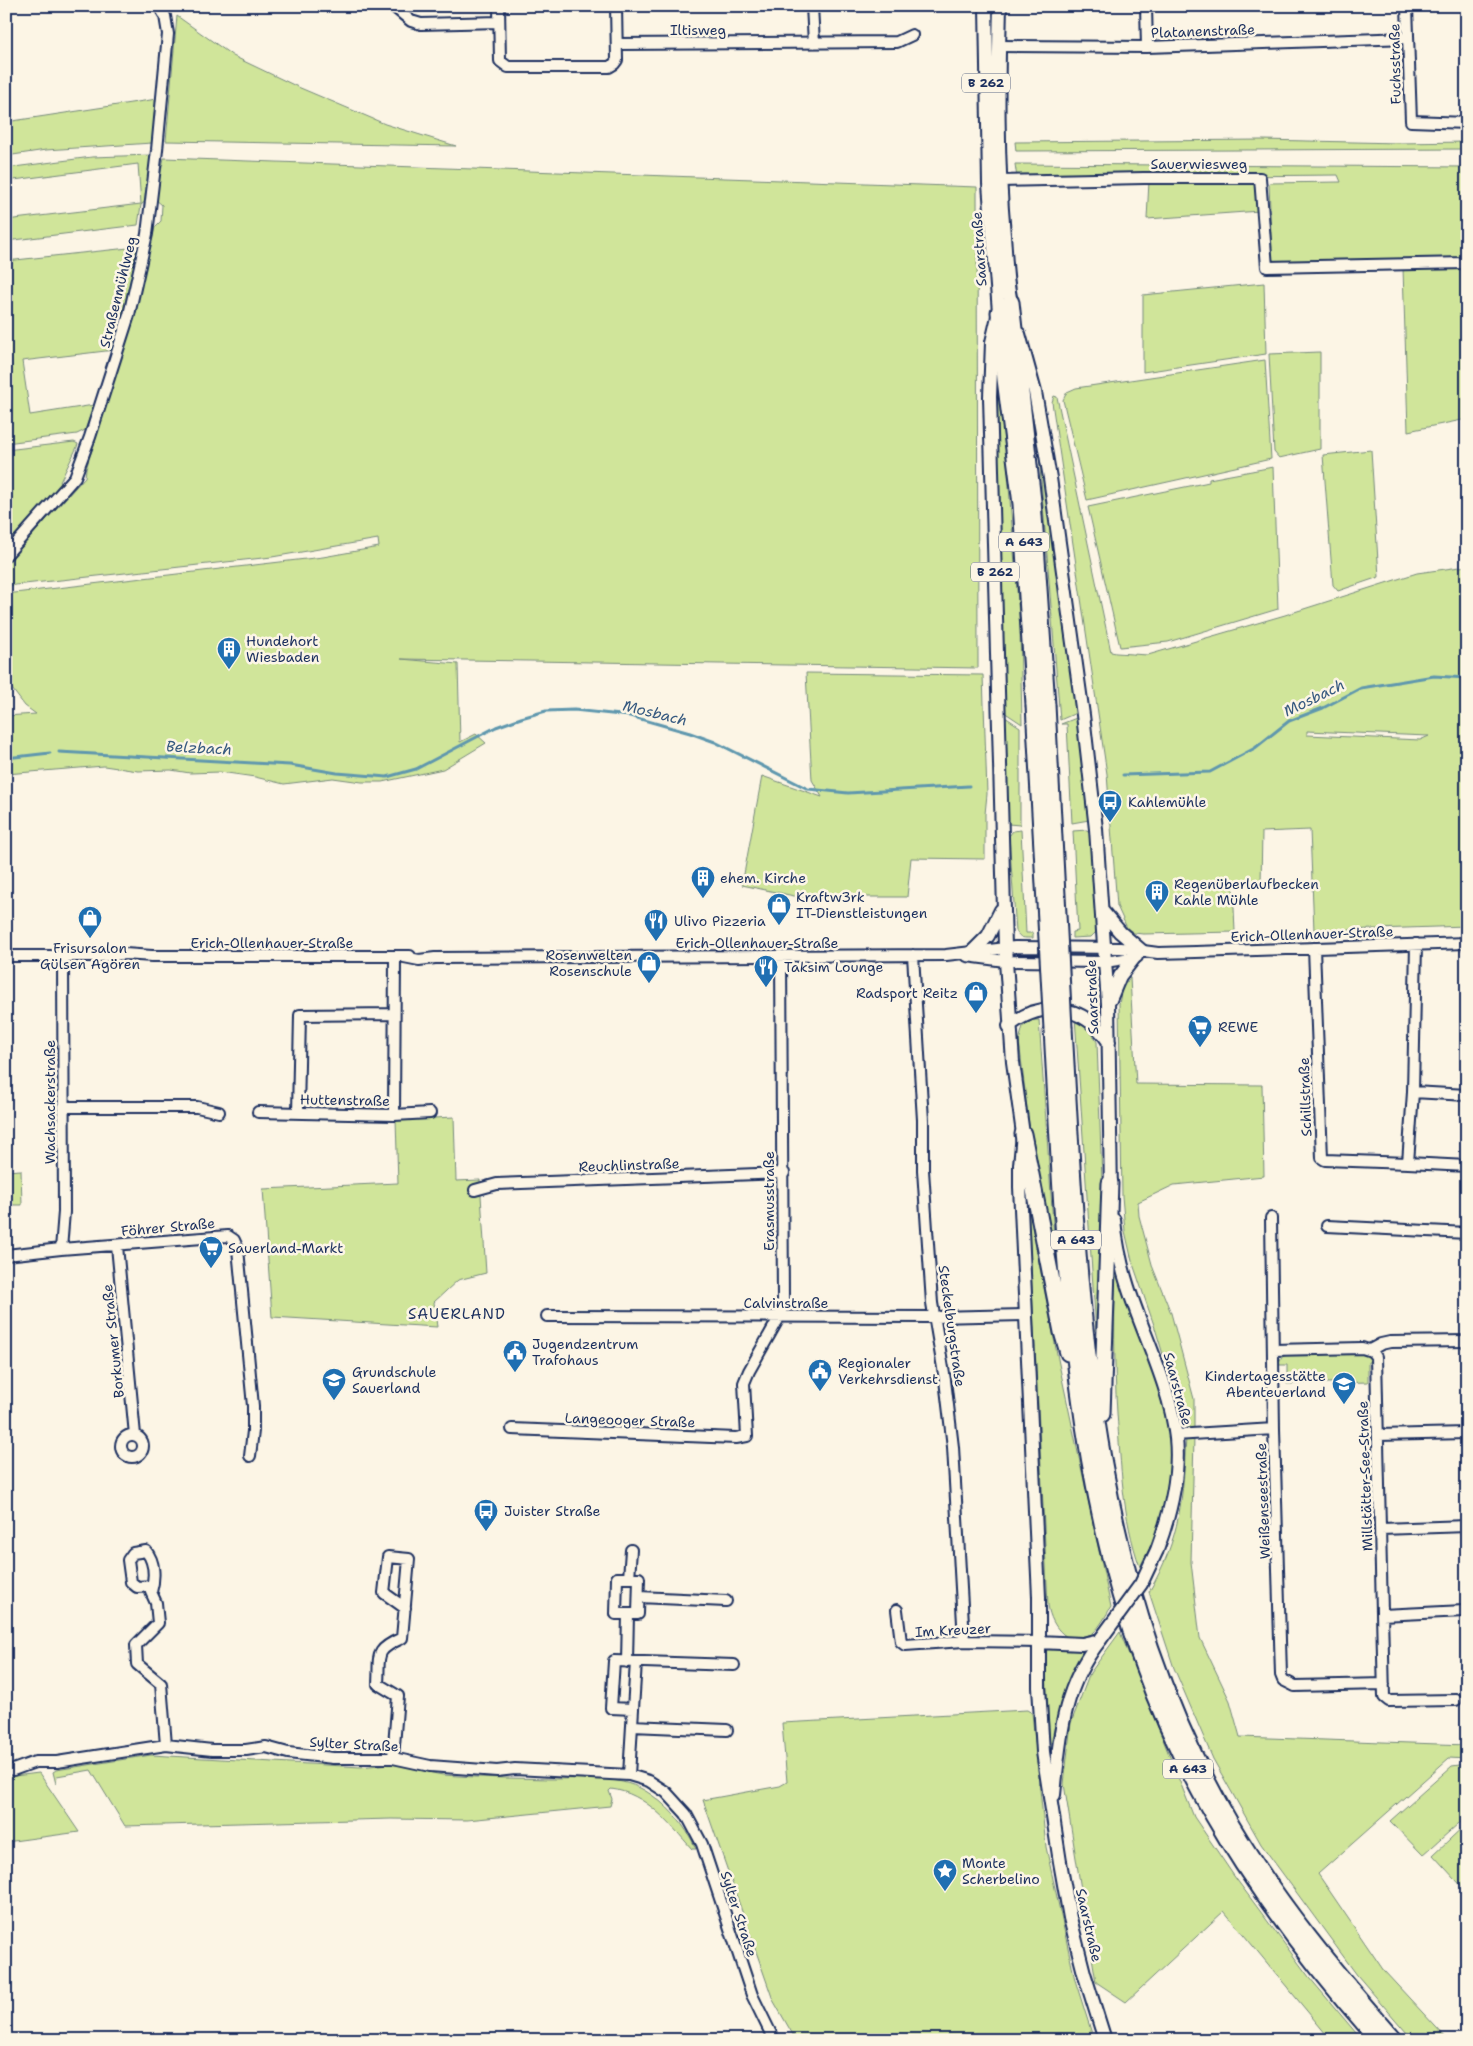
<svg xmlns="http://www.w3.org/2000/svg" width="1473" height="2046" font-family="'Shantell Sans',sans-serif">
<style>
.green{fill:#d0e59a;stroke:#768a7c;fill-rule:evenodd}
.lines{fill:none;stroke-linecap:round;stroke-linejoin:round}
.stream{stroke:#5e97ae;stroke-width:3}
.minor-casing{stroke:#1b2f5e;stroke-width:14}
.major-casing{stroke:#1b2f5e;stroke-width:16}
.highway-casing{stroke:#1b2f5e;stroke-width:19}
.minor{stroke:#fcf5e5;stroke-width:10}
.major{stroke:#fcf5e5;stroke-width:12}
.highway{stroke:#fcf5e5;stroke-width:15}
.major-bridge-casing{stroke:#1b2f5e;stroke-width:16;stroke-linecap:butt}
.highway-bridge-casing{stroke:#1b2f5e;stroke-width:19;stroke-linecap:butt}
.major-bridge{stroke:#fcf5e5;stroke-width:12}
.highway-bridge{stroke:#fcf5e5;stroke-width:15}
.labels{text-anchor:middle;stroke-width:5;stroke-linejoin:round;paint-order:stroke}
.shield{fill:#fcf5e5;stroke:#5e6a86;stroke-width:1}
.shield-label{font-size:12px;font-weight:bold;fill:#1b2f5e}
.street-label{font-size:14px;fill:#1b2f5e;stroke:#fcf5e5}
.poi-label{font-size:14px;fill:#1b2f5e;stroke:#fcf5e5;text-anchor:start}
.water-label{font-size:15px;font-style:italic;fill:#375a80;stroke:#fcf5e5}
.neighbourhood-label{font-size:15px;letter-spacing:1px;fill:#1b2f5e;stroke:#fcf5e5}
</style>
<rect width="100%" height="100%" fill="#fcf5e5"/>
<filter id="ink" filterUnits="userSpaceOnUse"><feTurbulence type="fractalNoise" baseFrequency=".02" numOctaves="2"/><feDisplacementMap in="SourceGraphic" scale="10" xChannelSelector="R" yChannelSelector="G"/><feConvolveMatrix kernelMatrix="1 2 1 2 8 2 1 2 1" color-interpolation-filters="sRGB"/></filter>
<g filter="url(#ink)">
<path class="green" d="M177,16L233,56L298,87L385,124L456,146L166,141Z
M157,99L152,143L46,150L6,156V122Z
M1262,140L1399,143L1467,142V149L1016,151L1015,142Z
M151,155L147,200L141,205L138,225L6,241V220L141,204L138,164L6,181V168L92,157Z
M164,158L977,187L978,668L401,659L458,664L460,742L476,734L486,743L443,769L382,782H362L333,778L284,784L255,777L220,772L190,773L171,770L138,771L104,766L6,774V716L36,714L25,706L6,681V594L323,557L379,547L378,539L272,557L6,586V564L85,477L86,469L130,327L155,227L161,221L162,205L155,199Z
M1015,164L1467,167V262L1272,263L1269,183L1341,182L1338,175L1017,178Z
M1149,181L1252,183L1256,186L1260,211L1147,219Z
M138,247L114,350L22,361L30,415L94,405L85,430L77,434L6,443V261Z
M1467,267V419L1408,431L1403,268Z
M1264,283L1266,354L1143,372V295Z
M1320,352V449L1279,458L1274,452L1269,354Z
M1265,360L1271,459L1087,500L1063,400L1067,392L1076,388Z
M996,384H998L1007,461L1020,629L1022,724L1004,712Z
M1054,396L1057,397L1111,652L1116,653L1148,655L1285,615L1417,573L1467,566V926L1314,931L1310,830L1262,832L1261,883L1233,884L1235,932L1143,934L1134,933L1127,928L1117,906L1107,774L1052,402ZM1307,731L1428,736H1429L1420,740L1307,735Z
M1041,440L1076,713L1060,720L1038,442Z
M74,442L78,444L77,447L60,482L63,485L6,547V450Z
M1371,450L1379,577L1338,591L1333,585L1323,455Z
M1273,467L1278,609L1168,642L1120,647L1088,507L1209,482V479Z
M806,673L983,675L987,794L985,814V859L911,858L907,897H799L742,885L762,776L822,797L812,780Z
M1005,717L1020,727V825L1008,824Z
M1079,717L1089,820L1072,823L1067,724H1061Z
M1021,830L1026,933H1033V938C1024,938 1020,939 1016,931L1009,836L1013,831Z
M1087,830L1091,833L1098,933H1095L1091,937L1072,938V932L1078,931L1073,831Z
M1130,978L1136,1084L1262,1085L1264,1176L1174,1185L1138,1202L1139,1216L1153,1268L1171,1313L1194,1399V1430H1186L1155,1328L1132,1261L1125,1231L1122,1196L1119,1004L1122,988Z
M1075,1017L1087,1024L1097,1042L1103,1209L1099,1330L1096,1331Z
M1033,1020H1039L1056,1267L1030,1133L1019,1041L1023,1026Z
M454,1117L456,1181L480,1180L486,1273L458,1280L434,1302L437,1327L272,1317L263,1189L398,1183L396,1120Z
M21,1170L22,1205H6V1171Z
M1028,1207L1059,1364L1111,1607C1106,1615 1100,1627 1093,1633C1070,1651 1051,1627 1048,1605Z
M1116,1264C1137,1321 1171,1397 1172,1458C1172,1474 1169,1492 1166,1508C1162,1528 1149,1548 1140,1567C1122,1517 1121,1465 1117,1413C1114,1363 1114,1314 1116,1264Z
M1362,1353L1368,1355L1372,1362H1368V1382L1287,1384V1365H1278L1282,1357L1287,1355Z
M1186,1436L1194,1437L1191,1562L1200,1638L1230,1701L1240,1737L1467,1745V1759L1449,1758L1318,1874L1384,1971L1448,2040H1413L1357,1975L1261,1844L1213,1759L1174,1668L1149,1592C1181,1537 1183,1498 1186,1436Z
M1120,1632L1194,1817L1234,1876L1309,1977L1362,2040H1331L1224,1911L1126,2002L1096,1982L1064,1784L1071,1723L1090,1673Z
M1045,1649L1086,1650C1066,1682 1056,1713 1050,1750Z
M1027,1710L1032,1713L1046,1847L1075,1980L1094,2040H796L773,2000L703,1800L780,1786L787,1782L782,1723Z
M151,1755L361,1767C372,1766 384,1764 395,1764C411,1765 427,1773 443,1775C479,1778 514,1778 550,1779C580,1779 617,1775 644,1790C666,1803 686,1825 696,1849H692C670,1824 646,1793 611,1789L609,1791L612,1799L610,1806L467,1820L391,1819L125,1826L91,1770L57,1776L56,1784L53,1772L56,1770Z
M1467,1764V1816L1423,1855L1390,1821L1452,1766Z
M39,1773L79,1832L6,1842V1777Z
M1467,1823V1892L1433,1855Z"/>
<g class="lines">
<path class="stream" d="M59,752L290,765L337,773L387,777L416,769L496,727L521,718L546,711L574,710L630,716L690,733L715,742L808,789L848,793L969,786
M6,758L50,753
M1123,775L1210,772L1255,748L1289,721L1323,708L1361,688L1434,676L1467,678"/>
<defs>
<path id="minor" d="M393,6L411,21L421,24L499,22
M499,6L500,61L508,67H609L614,64L617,60L616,6
M812,6L814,43
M1146,6L1147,47
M1407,6L1411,121L1467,123
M618,44L897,42L912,35
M999,46L1147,47L1408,38
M999,181L1144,178H1260L1267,267L1467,263
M6,555L75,477L90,437L129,315L147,234L157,150L168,34L165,16L159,6
M1314,948L1322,1158L1325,1160L1408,1163L1413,1092L1416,944
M913,955L923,1120V1170L932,1303L945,1380L953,1447L964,1641
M6,956H101L125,954L152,956H410
M967,956L1005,961L1105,962L1137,957
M404,957L419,960L435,958L946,955L1015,947L1121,948L1158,953L1196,952L1467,943
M1413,1092L1467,1095
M63,1107H197L219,1112
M258,1112L394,1115L430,1113
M298,1113L300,1015L393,1014
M394,1115L395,957
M1408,1163L1467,1166
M475,1190L497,1184L784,1173
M1271,1218L1274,1429L1281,1675L1283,1680L1295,1686L1384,1684
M1327,1226L1467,1233
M117,1246L135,1435
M61,1249L64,1212L63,956
M6,1255L61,1249L228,1236L234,1240L238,1249L253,1406V1431L250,1456
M547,1316L935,1317L1026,1315
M1273,1350L1362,1348C1369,1350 1372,1350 1376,1357L1384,1697L1389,1701L1456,1700
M1370,1350L1381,1344L1390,1342L1467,1341
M512,1429L736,1438L747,1436L744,1383L749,1371L780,1316L783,1300L781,956
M121 1446a11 11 0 1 1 22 0a11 11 0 1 1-22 0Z
M1175,1435L1274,1429
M1378,1435L1467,1433
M1381,1529L1467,1526
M629,1578L631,1550
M152,1586L137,1587L131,1582L128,1560L133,1553L146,1551C155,1562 155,1578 151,1592L156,1603L158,1623L136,1645L137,1664L161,1684L166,1745
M639,1597L726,1601
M897,1610L901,1642L905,1645L964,1641L1039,1642
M1382,1615L1464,1611
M627,1662L628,1614H638L639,1578H617L616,1614H628
M633,1709L636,1662
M632,1726L727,1730
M393,1758L398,1696L378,1684C380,1655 373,1651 402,1638L409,1559L388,1557L384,1593L405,1608
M13,1770L35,1762H57L166,1745L212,1750H246L266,1747L288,1753L333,1758H393L430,1766L497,1771L515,1769L629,1775L649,1781L666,1792L686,1814L702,1844L752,1995L774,2040
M629,1775L633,1709L611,1708L614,1661L734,1665"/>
<path id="major" d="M986,6L989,184L999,312L992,342L990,397L1005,947L1013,1062L1023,1134L1020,1165V1187L1039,1597V1687L1043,1752L1060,1862L1070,1918L1084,1973L1105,2040
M1000,6C998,83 997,158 1004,235C1006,260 1006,286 1013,310
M1019,334L1035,392L1050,478L1083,715L1096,829L1108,1004L1111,1193
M1103,912L1120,932L1142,951
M971,953L988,936L1001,910
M1110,1000L1120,976L1134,958
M1009,1026C1044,998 1085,1006 1109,1042
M1114,1220C1116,1242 1121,1265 1128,1287C1144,1337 1170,1385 1176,1438C1180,1476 1170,1515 1157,1550
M1039,1642L1082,1644L1100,1640
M1054,1795C1060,1736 1062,1688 1100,1640"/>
<path id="highway" d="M1011,302L1033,501L1047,705
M999,312L1005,379L1021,504L1034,705
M1064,1028C1080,1306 1087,1579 1232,1826C1278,1903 1335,1972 1395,2040
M1052,1029C1064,1243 1069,1463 1143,1666C1194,1807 1280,1929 1378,2040
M1023,1134L1062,1332L1068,1353
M1102,1414L1110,1183"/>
</defs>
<use href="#minor" class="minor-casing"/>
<use href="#major" class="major-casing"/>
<use href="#highway" class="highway-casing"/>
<use href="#minor" class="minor"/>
<use href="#major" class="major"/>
<use href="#highway" class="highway"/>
<defs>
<path id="major-bridge" d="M1100,1640L1141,1584L1157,1550"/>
<path id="highway-bridge" d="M1034,705L1052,1029
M1047,705L1064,1028"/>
</defs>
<use href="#major-bridge" class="major-bridge-casing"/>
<use href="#highway-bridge" class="highway-bridge-casing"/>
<use href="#major-bridge" class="major-bridge"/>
<use href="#highway-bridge" class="highway-bridge"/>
</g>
</g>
<defs>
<symbol id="building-pin" viewBox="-11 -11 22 30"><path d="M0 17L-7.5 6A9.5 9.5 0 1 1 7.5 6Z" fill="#1f6fb2" stroke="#fcf5e5"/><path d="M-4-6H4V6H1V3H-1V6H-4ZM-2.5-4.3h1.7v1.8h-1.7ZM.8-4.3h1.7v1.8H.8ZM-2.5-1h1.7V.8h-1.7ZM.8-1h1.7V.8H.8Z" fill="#fff"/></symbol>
<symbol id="bus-pin" viewBox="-11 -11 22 30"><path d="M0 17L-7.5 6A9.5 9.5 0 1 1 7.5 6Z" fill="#1f6fb2" stroke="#fcf5e5"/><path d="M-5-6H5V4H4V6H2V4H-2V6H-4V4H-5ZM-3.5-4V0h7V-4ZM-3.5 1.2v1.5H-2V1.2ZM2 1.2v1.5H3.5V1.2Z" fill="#fff"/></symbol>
<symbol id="shop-pin" viewBox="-11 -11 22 30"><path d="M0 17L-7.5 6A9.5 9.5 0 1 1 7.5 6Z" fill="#1f6fb2" stroke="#fcf5e5"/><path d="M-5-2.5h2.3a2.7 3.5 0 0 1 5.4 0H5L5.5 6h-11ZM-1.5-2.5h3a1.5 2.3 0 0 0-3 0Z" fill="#fff"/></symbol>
<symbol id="restaurant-pin" viewBox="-11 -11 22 30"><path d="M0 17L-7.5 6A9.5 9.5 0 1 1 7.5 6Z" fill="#1f6fb2" stroke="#fcf5e5"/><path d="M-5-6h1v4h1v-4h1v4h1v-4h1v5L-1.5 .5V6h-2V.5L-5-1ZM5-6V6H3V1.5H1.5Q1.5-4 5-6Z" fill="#fff"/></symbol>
<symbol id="supermarket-pin" viewBox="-11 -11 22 30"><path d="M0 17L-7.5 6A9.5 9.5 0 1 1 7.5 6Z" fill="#1f6fb2" stroke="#fcf5e5"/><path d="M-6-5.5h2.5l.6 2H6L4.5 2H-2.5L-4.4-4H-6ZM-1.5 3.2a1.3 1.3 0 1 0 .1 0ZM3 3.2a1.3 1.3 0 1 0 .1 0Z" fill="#fff"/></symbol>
<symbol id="civic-pin" viewBox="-11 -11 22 30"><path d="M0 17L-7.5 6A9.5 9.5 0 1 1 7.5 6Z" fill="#1f6fb2" stroke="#fcf5e5"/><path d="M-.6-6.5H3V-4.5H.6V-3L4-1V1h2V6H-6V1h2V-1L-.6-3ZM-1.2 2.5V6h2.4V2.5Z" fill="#fff"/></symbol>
<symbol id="school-pin" viewBox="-11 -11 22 30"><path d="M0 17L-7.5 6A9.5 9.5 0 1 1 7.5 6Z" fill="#1f6fb2" stroke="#fcf5e5"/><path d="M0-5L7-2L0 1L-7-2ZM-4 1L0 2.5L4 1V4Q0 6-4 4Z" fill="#fff"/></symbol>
<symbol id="sight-pin" viewBox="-11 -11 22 30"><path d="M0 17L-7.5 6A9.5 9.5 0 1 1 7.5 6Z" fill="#1f6fb2" stroke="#fcf5e5"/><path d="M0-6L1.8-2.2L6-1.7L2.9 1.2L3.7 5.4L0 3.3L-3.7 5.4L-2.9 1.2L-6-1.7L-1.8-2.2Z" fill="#fff"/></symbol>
</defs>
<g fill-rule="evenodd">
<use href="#building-pin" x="215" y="635" width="28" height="38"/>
<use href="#bus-pin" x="1096" y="788" width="28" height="38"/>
<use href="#building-pin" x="689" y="864" width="28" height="38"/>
<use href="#building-pin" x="1143" y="878" width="28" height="38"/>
<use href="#shop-pin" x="765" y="891" width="28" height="38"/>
<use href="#shop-pin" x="76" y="904" width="28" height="38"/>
<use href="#restaurant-pin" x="642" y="907" width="28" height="38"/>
<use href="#shop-pin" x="635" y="949" width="28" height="38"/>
<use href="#restaurant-pin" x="752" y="953" width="28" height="38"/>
<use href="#shop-pin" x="962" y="979" width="28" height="38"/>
<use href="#supermarket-pin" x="1186" y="1013" width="28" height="38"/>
<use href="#supermarket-pin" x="197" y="1234" width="28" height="38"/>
<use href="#civic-pin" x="501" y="1338" width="28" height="38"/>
<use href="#civic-pin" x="806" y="1357" width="28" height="38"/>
<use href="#school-pin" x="320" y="1366" width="28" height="38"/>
<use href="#school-pin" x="1330" y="1370" width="28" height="38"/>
<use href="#bus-pin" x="472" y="1497" width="28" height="38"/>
<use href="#sight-pin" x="931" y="1857" width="28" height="38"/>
</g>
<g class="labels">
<g class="shield">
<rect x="962" y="73.5" width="48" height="19" rx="4"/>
<rect x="999" y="532.5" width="50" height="19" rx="4"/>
<rect x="971" y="562.5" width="48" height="19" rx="4"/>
<rect x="1051" y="1230.5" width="50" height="19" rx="4"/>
<rect x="1163" y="1759.5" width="50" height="19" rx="4"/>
</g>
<g class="shield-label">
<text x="986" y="87">B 262</text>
<text x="1024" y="546">A 643</text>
<text x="995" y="576">B 262</text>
<text x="1076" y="1244">A 643</text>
<text x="1188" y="1773">A 643</text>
</g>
<g class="street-label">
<text x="698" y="35">Iltisweg</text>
<text transform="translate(1203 31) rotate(-2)" y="5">Platanenstraße</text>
<text transform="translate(1395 64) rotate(-91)" y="5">Fuchsstraße</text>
<text x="1199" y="169">Sauerwiesweg</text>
<text transform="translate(979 249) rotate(-94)" y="5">Saarstraße</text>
<text transform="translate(118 292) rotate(-76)" y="5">Straßenmühlweg</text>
<text transform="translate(1312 934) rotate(-2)" y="5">Erich-Ollenhauer-Straße</text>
<text x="272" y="948">Erich-Ollenhauer-Straße</text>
<text x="757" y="948">Erich-Ollenhauer-Straße</text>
<text transform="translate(1092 997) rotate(-92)" y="5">Saarstraße</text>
<text transform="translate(1305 1097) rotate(-92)" y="5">Schillstraße</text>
<text transform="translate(345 1100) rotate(1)" y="5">Huttenstraße</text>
<text transform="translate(50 1102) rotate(-90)" y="5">Wachsackerstraße</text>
<text transform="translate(629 1165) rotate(-2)" y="5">Reuchlinstraße</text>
<text transform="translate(769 1201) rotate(-90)" y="5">Erasmusstraße</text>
<text transform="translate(168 1227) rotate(-5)" y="5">Föhrer Straße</text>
<text x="786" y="1308">Calvinstraße</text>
<text transform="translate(952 1326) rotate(82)" y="5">Steckelburgstraße</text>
<text transform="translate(113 1341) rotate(-96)" y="5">Borkumer Straße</text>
<text transform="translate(1178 1389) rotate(75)" y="5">Saarstraße</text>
<text transform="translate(630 1420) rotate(2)" y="5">Langeooger Straße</text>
<text transform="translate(1365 1476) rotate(-92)" y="5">Millstätter-See-Straße</text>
<text transform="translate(1263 1501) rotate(-92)" y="5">Weißenseestraße</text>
<text transform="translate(953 1630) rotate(-3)" y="5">Im Kreuzer</text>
<text transform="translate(354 1744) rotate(3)" y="5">Sylter Straße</text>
<text transform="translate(739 1914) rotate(72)" y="5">Sylter Straße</text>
<text transform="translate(1089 1925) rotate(77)" y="5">Saarstraße</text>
</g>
<g class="poi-label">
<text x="246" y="646">Hundehort<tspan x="246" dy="16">Wiesbaden</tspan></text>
<text x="1128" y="807">Kahlemühle</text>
<text x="720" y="883">ehem. Kirche</text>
<text x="1174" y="889">Regenüberlaufbecken<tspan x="1174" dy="16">Kahle Mühle</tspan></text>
<text x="796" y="902">Kraftw3rk<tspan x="796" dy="16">IT-Dienstleistungen</tspan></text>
<text x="674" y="926">Ulivo Pizzeria</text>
<text x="90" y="953" text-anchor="middle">Frisursalon<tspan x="90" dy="16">Gülsen Agören</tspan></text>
<text x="632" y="960" text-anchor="end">Rosenwelten<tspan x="632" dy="16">Rosenschule</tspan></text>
<text x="784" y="972">Taksim Lounge</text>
<text x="958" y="998" text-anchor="end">Radsport Reitz</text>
<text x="1218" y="1032">REWE</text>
<text x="228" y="1253">Sauerland-Markt</text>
<text x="532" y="1349">Jugendzentrum<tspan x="532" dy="16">Trafohaus</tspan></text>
<text x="838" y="1368">Regionaler<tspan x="838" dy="16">Verkehrsdienst</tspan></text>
<text x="352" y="1377">Grundschule<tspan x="352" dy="16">Sauerland</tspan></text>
<text x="1326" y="1381" text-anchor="end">Kindertagesstätte<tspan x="1326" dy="16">Abenteuerland</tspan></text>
<text x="504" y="1516">Juister Straße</text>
<text x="962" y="1868">Monte<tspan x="962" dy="16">Scherbelino</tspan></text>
</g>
<g class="water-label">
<text transform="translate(1314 698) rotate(-26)" y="5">Mosbach</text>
<text transform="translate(655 713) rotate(14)" y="5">Mosbach</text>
<text transform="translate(199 748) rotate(3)" y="5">Belzbach</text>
</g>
<g class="neighbourhood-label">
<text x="457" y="1319">SAUERLAND</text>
</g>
</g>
<rect width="1473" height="2046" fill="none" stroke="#fcf5e5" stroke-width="25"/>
<rect x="12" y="12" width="1448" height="2021" fill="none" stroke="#1b2f5e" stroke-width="2" filter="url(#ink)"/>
</svg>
